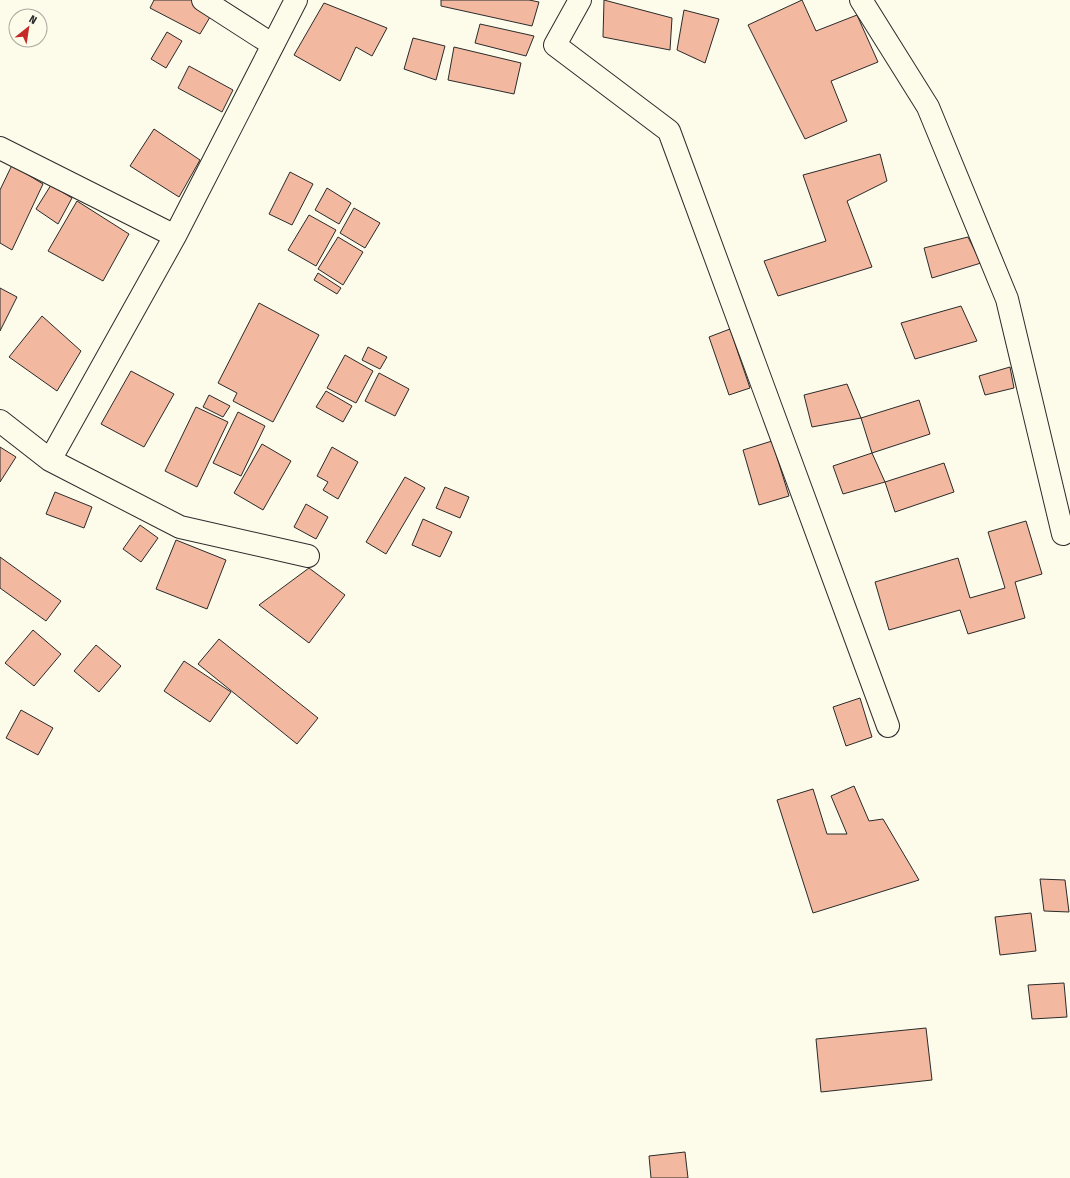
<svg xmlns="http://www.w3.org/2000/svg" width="1070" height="1178" font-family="'Fira Sans Condensed',sans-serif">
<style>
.building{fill:#f2b8a0;stroke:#2b2b2b}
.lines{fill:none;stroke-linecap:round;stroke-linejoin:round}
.street-casing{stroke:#2b2b2b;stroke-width:24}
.street{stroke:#fdfbea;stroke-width:22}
</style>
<rect width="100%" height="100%" fill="#fdfbea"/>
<path class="building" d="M154,0H195L213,12L200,34L150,8Z
M441,0H529L539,2L532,26L441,6Z
M604,0L672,18L670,50L603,37Z
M802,0L816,31L857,15L878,62L831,81L847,121L805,139L748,25Z
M324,3L387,28L372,56L356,47L340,81L294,55Z
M684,10L719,19L705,63L677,50Z
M480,24L534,36L526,56L475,43Z
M167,32L182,41L166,68L151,59Z
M413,38L445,46L436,80L404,69Z
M454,47L521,63L514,94L448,80Z
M189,66L233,90L222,112L178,88Z
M154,129L200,160L179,197L130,166Z
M880,154L887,181L847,201L872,267L778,296L764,261L826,241L803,175Z
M12,165L43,184L12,250L0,243V190Z
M290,172L313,184L292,225L269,214Z
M51,185L72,198L58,224L36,209Z
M327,188L351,203L339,224L315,210Z
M77,201L129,234L103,281L48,251Z
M354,208L380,223L365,248L340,233Z
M309,215L336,230L316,266L288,250Z
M338,237L363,252L343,285L318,269Z
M968,237L981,263L932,278L924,248Z
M318,273L341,288L337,294L314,280Z
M0,288L17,297L0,331Z
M259,303L319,335L273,422L233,401L237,393L218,383Z
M961,306L977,341L915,359L901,323Z
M42,316L81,351L57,391L9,357Z
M730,329L750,388L729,395L709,337Z
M368,347L387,357L380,369L362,360Z
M345,355L373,371L356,403L327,388Z
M1010,367L1014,388L985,395L979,376Z
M131,371L174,394L144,447L101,424Z
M379,373L409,389L395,416L365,401Z
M847,384L861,418L812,427L804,395Z
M326,391L352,406L343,422L316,407Z
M209,395L230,406L223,417L203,407Z
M919,400L930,434L872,453L861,418Z
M196,407L228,422L197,487L165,471Z
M238,412L265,426L241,476L213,463Z
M772,441L789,496L759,505L743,450Z
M262,444L291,461L263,510L234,493Z
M0,447L16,457L0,482Z
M332,447L358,462L338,499L323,490L328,482L317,476Z
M872,453L885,482L843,494L833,466Z
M944,463L954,492L895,512L885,482Z
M405,477L425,488L386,554L366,542Z
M445,487L469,497L460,518L436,508Z
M55,492L92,507L84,528L46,514Z
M306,504L328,517L316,539L294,527Z
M423,519L452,532L440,557L412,545Z
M1026,521L1042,574L1015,582L1025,618L968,634L960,610L889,630L875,582L958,558L970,598L1005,588L988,532Z
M140,525L158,538L141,562L123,549Z
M176,540L226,560L207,609L156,589Z
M0,557L61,601L46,621L0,588Z
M309,568L345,595L309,643L259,605Z
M33,630L61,654L34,686L5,663Z
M219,639L318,718L297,744L198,664Z
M96,645L121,666L99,692L74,671Z
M184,661L231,692L210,722L164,691Z
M860,698L872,737L846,746L833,707Z
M21,710L53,728L38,755L6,738Z
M854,786L869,821L883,819L919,880L813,913L777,800L813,789L827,834H847L831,796Z
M1040,879L1065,880L1069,912L1044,911Z
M1031,913L1036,951L1000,955L995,917Z
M1064,983L1067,1017L1032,1019L1028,985Z
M926,1028L932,1080L821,1092L816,1039Z
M685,1152L688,1178H651L649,1156Z"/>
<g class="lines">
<defs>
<path id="street" d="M203,0L273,45
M580,0L555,45L669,131L888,726
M861,0L928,107L1007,299L1063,534
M0,148L175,236
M0,421L50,460L180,527L308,556
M50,460L175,236L296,0"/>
</defs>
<use href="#street" class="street-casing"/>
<use href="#street" class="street"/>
</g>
<g transform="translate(28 28) rotate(30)"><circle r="19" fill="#fdfbea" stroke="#a9a89e"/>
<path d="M0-3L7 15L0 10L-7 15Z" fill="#c62828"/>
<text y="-6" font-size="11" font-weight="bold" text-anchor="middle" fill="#2b2b2b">N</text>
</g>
</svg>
